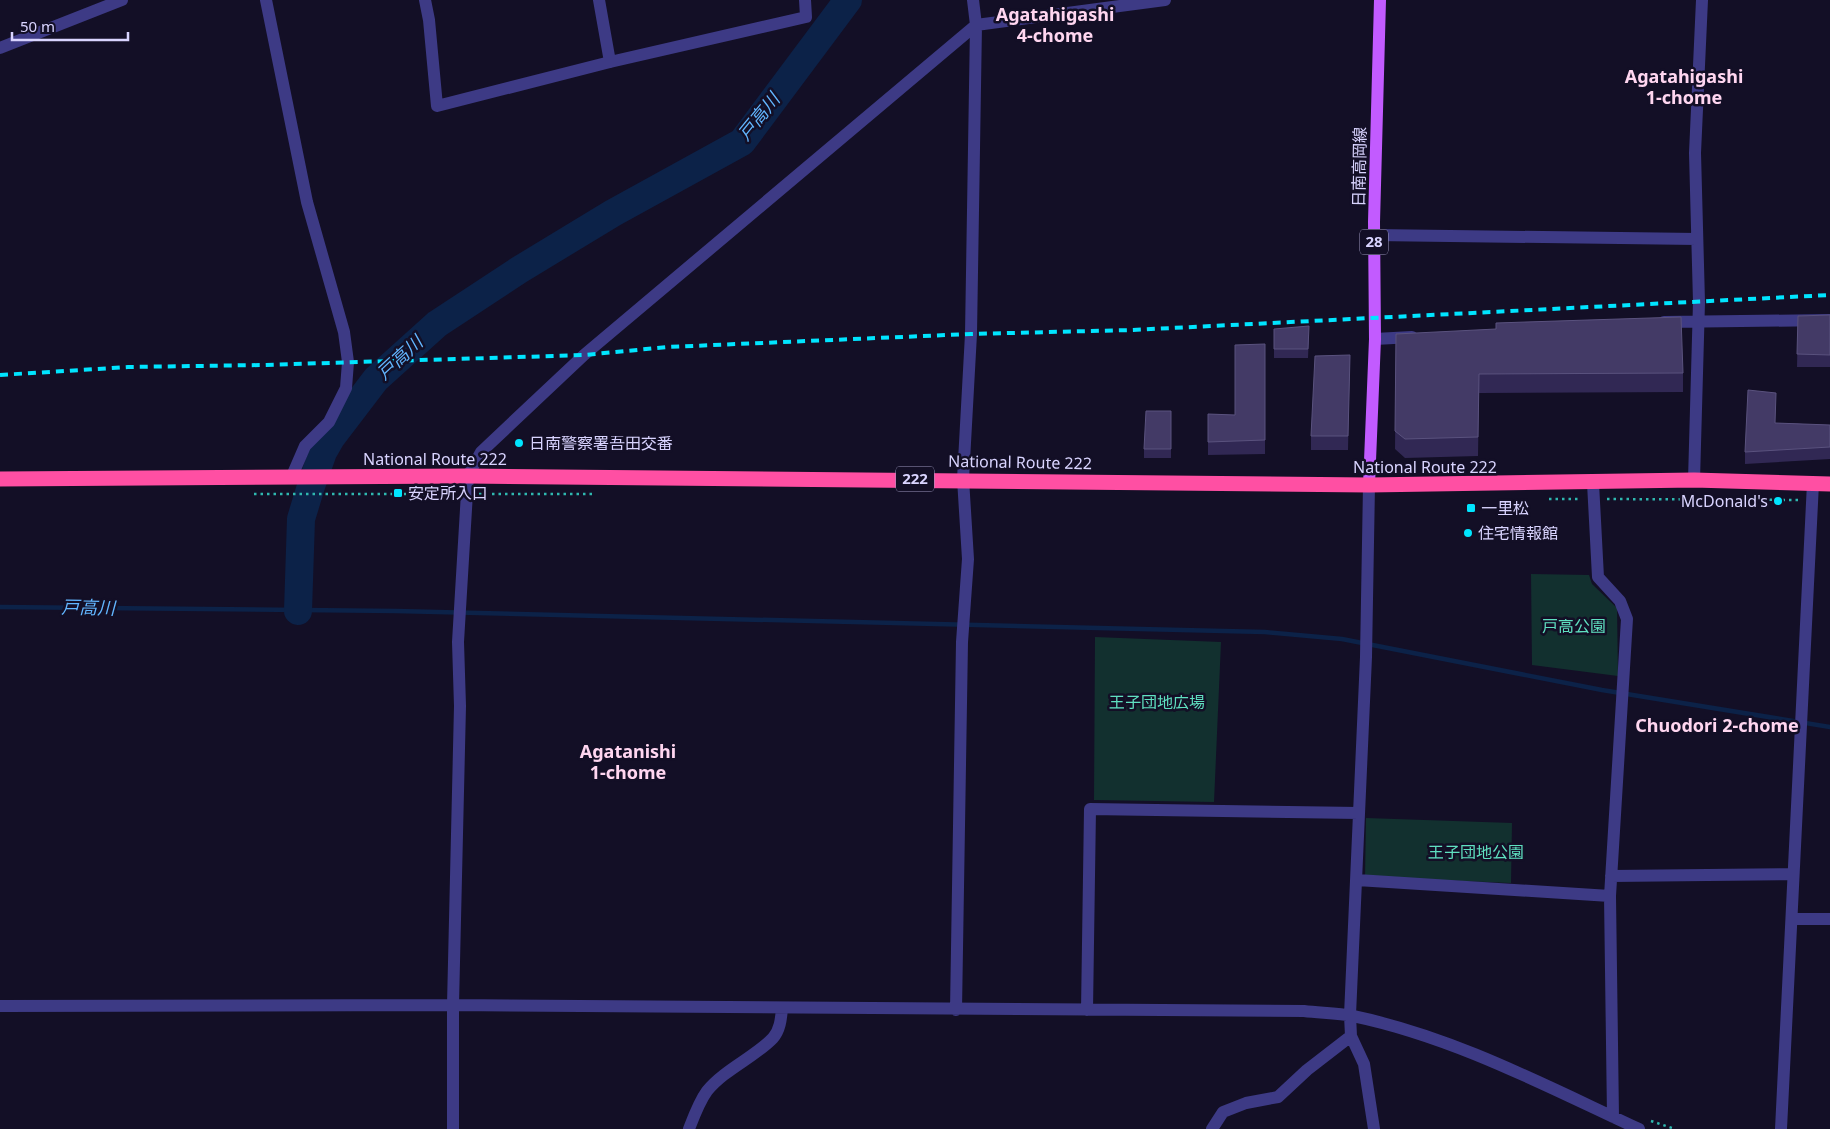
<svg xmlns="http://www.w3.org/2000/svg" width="1830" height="1129" font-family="'Noto Sans','Noto Sans JP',sans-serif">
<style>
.green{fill:#12302f}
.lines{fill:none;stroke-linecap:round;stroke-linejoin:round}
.stream{stroke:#0c2248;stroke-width:4.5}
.river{stroke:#0c2248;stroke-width:28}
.path{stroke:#2fb8b0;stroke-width:2.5;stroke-dasharray:2.5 4;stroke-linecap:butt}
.minor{stroke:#3d3a85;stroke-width:12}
.major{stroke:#c25bff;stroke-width:12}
.highway{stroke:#ff4fa3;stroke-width:15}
.rail{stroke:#00e5ff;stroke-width:4;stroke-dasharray:8 6;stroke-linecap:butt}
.wall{fill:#312854}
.building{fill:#433a66;stroke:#5a527e}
.poi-dot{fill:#00e5ff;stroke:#130f26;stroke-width:2}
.labels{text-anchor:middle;stroke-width:5;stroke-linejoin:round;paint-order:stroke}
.shield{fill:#130f26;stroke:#9e99be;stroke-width:1}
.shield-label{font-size:15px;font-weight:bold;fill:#d9d4ff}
.street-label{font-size:16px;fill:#d9d4ff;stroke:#130f26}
.poi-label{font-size:16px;fill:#d9d4ff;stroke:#130f26;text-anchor:start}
.park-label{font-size:16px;fill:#5fe0c0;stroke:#130f26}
.neighbourhood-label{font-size:18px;font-weight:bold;fill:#ffd6f0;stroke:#130f26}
.water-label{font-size:18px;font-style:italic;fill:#62b6ff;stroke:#130f26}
</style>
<rect width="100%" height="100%" fill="#130f26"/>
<path class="green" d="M1531,574L1589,575L1592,584L1617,608L1618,676L1532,665Z
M1095,637L1221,642L1214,802L1094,800Z
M1366,818L1512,823L1511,883L1365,877Z"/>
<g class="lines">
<path class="stream" d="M0,607L396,611L1265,632L1342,639L1602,690L1830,727"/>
<path class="river" d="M298,611L301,519L311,486L323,452L331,438L376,379L437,324L519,270L613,213L742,142L848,0"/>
<path class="path" d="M254,494H454
M479,494H596
M1549,499H1581
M1607,499L1799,500
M1651,1121L1675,1129"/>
<path class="minor" d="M266,0L307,202L344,332L348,362L346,388L329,422L305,446L292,476
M425,0L429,20L437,106L610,62L806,17L805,0
M599,0L610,62
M0,48L122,0
M1374,235L1697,239
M1664,322L1830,320
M1375,339L1412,337
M1694,480L1699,302L1695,153L1702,0
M1593,483L1598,577L1620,601L1627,619L1610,896L1613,1117
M1369,485L1366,657L1350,1015L1351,1036L1364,1064L1374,1129
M1611,876L1793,874
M1357,880L1610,896
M1792,919H1830
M0,1006L453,1005L1304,1011C1320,1013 1337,1013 1353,1016C1454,1037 1546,1086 1639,1129
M956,1010L962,642L968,559L963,479L971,334L976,25L973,0
M1087,1010L1090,809L1359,813
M453,1129V1005L460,706L458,642L468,476L481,452L584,355L976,25L1165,0
M689,1129C694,1116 699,1102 707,1091C725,1069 755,1057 773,1038C780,1030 781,1019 782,1009
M1212,1129L1223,1112L1246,1103L1278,1097L1307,1070L1351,1036
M1781,1129L1813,483"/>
<path class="major" d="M1369,485L1375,339L1374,222L1380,0"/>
<path class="highway" d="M0,479L468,476L1369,485L1694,480L1830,484"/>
<path class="rail" d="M0,375L128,367L263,365L584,355L668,347L971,334L1132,330L1830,295"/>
</g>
<path class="wall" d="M1830,315V367H1797L1798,316Z
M1274,329L1309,335L1308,358H1274Z
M1396,334L1683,373V392L1479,393L1478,456L1405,458L1395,449Z
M1265,344V454L1208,455V414L1235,415Z
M1350,355L1348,450H1311V436Z
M1171,411V458H1144V449Z
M1775,423L1830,425V459L1745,464V452Z"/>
<path class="building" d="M1830,315V355L1797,354L1798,316Z
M1681,317L1683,373L1479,374L1478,437L1405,439L1395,431L1396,334L1496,329V323Z
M1309,326L1308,349H1274V329Z
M1265,344V440L1208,442V414L1235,415V345Z
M1350,355L1348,436H1311L1315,356Z
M1748,390L1776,393L1775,423L1830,425V447L1745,452Z
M1146,411H1171V449H1144Z"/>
<g class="poi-dot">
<circle cx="519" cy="443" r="5"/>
<rect x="393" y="488" width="10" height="10" rx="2.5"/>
<circle cx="1778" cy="501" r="5"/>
<rect x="1466" y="503" width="10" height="10" rx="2.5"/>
<circle cx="1468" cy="533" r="5"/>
</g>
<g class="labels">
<g class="shield">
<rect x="1360" y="229.5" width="28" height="25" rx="4"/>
<rect x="896" y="466.5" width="38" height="25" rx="4"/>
</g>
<g class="shield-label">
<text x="1374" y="247">28</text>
<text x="915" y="484">222</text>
</g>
<g class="street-label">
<text transform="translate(1359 167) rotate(-89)" y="6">日南高岡線</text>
<text x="435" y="465">National Route 222</text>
<text transform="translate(1020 462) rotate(1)" y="6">National Route 222</text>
<text x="1425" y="473">National Route 222</text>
</g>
<g class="poi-label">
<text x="529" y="449">日南警察署吾田交番</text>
<text x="408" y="499">安定所入口</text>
<text x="1768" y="507" text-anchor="end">McDonald's</text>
<text x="1481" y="514">一里松</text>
<text x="1478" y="539">住宅情報館</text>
</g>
<g class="park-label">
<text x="1574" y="632">戸高公園</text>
<text x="1157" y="708">王子団地広場</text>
<text x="1476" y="858">王子団地公園</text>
</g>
<g class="neighbourhood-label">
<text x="1055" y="21">Agatahigashi<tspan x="1055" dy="21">4-chome</tspan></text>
<text x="1684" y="83">Agatahigashi<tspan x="1684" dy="21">1-chome</tspan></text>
<text x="1717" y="732">Chuodori 2-chome</text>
<text x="628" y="758">Agatanishi<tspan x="628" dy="21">1-chome</tspan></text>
</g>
<g class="water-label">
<text transform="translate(759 117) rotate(-51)" y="6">戸高川</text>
<text transform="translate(400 358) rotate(-43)" y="6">戸高川</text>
<text transform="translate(88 608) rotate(1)" y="6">戸高川</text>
</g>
</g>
<path d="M12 32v8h116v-8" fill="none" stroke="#d9d4ff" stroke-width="2.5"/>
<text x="20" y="32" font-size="15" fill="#d9d4ff" stroke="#130f26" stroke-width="4" paint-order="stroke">50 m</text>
</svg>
